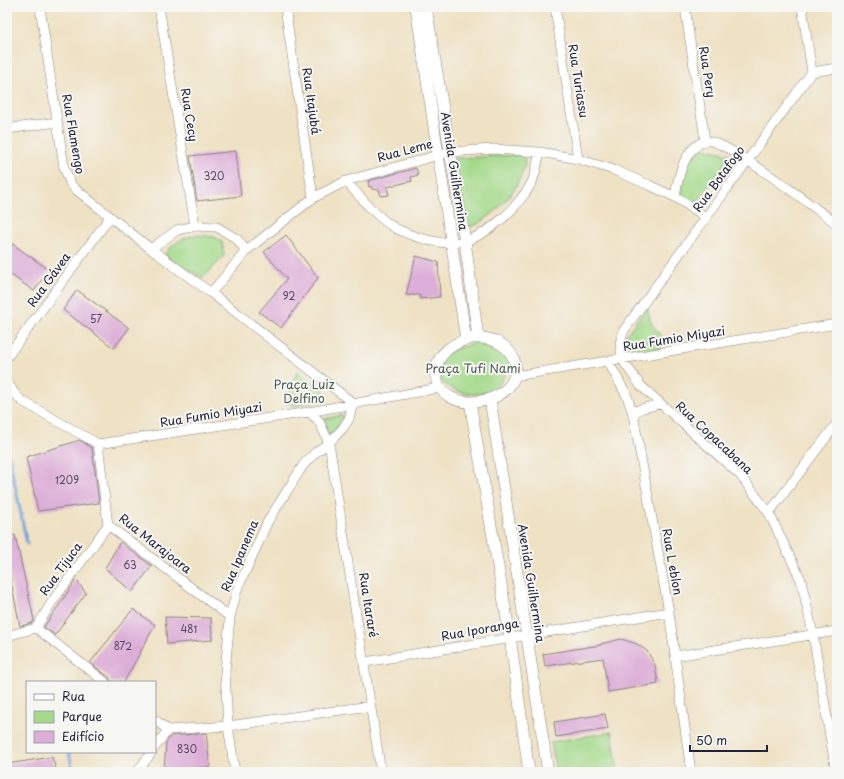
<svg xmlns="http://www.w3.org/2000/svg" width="844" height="779" font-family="'Playpen Sans',sans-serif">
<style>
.green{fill:#a3d989;stroke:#627e62}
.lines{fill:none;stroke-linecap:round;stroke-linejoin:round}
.stream{stroke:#6fa4dc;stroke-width:3}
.building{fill:#ddafd8}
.service-casing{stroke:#88827f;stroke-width:6}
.minor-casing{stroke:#88827f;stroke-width:10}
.tertiary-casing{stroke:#88827f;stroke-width:12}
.service{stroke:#fff;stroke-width:4.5}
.minor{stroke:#fff;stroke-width:9}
.tertiary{stroke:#fff;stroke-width:11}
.labels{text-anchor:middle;stroke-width:4;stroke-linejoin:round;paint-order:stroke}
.number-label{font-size:10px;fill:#514562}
.street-label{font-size:12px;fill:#22223b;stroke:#f6f6f2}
.park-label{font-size:12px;fill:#495952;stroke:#f6f6f2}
</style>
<rect width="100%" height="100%" fill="#f6f6f2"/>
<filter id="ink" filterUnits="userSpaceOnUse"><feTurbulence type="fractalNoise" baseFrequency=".025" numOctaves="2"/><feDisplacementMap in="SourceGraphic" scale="8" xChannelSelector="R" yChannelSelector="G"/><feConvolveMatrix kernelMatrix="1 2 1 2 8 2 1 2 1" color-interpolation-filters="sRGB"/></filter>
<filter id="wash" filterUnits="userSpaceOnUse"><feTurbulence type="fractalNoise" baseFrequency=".012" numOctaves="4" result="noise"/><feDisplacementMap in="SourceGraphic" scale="16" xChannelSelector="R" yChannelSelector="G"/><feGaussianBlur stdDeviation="0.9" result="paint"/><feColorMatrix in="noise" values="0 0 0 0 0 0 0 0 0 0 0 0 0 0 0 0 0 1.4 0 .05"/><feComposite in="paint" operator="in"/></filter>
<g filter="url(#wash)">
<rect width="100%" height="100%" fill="#efe1c3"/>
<path class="green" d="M704,148L731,155L695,205L682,200C683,176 681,161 704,148Z
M521,155L525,160V165C523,170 521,177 518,182C512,197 483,227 467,227L454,158Z
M196,235L214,237L222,242L224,256L203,278L168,258L165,253C174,243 183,237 196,235Z
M647,307L651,323L662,337L660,349L636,353L626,346V335Z
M476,342L498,345L509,360C505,399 465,403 440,380V360L445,353Z
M297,371L323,390L324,395L321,401L294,406L286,402Z
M343,415L344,418L338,424L334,436L329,435L323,419Z
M612,732L618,772H556L551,742Z"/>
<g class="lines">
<path class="stream" d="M9,456L27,544
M69,752L73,772"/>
</g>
<g id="blocks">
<path class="building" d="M236,151L241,196L197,201L190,156Z
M416,168L418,175L411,177L412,181L387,187L389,195L381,196L379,190L372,189L371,186L369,187L368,181Z
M286,235L318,278L281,328L259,312L287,279L264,252Z
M7,240L49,270L34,291L7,272Z
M416,256L438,262L440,297L420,299V295H406Z
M77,290L129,328L114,348L63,310Z
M80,440L92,448L99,503L38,511L26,457Z
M15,535L34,620L32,623L20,626L7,562V536Z
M120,542L152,566L132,592L105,568Z
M76,580L86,593L55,635L44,627Z
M133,609L155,625L124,682H111L109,677L90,663Z
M165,617L211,618L212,640L167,644Z
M621,639L637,644L647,651L655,665L658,684L608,692L603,658L545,666L543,654L601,645V644Z
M605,714L608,729L556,737L554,722Z
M206,733L210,767L164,771L166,742L171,736Z
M52,757L57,772H7V764Z"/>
</g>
</g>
<g filter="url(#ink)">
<use href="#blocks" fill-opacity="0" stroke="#88827f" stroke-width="1"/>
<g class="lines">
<defs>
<path id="service" d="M462,7H476"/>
<path id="minor" d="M40,7L64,167L70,183L74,188L151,249L211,293L353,403L349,419L343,428L329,443L317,451L304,464L268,521L237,590L230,617L225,672L228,726L235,772
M159,7L195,226
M285,7L313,198
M555,7L578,159
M685,7L705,140
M802,7L812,72L624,330L620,343L622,359L640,385L740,475L769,513L801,580L813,634L836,772
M812,72L837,68
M7,129L57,122
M346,181C359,196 379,220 397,229C416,238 444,247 465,241C490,234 518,207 531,184C536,175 537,162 540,152
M675,197C678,178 683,149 705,141C720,135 819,211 837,224
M151,249L177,230L195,226L217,227L237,239L246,251
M211,293L246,251L313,198L346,181L449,152L493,149L540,152L578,159L614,170L649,185L675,197L706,217
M7,357L110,217
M608,361L627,396L633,414L669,612L691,772
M515,376L837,324
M7,381L14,393L22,401L98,444L309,412L439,388
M309,412L319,421L329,443L381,772
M633,414L640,409L660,404
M98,444L108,525L230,617
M769,513L837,423
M36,628L52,602L108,525
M36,628L105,682
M7,636L36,628
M675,656L837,631
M365,662L669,612
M155,720L168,730L228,726L370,706
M155,747L168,730
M137,772L152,752"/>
<path id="tertiary" d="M416,7L466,340
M426,7L465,241L478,338
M472,338C523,334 533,392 481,401C429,410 416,351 472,338Z
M490,399L548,772
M470,402L510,637L529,772"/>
</defs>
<use href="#service" class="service-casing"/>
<use href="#minor" class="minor-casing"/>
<use href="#tertiary" class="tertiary-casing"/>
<use href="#service" class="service"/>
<use href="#minor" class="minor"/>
<use href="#tertiary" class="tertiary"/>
</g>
</g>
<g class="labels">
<g class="number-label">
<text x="214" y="180">320</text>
<text x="289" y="300">92</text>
<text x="96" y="323">57</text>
<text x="67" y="484">1209</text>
<text x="130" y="569">63</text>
<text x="189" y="633">481</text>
<text x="123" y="650">872</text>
<text x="187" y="753">830</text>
</g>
<g class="street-label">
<text transform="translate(707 72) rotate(81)" y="4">Rua Pery</text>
<text transform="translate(578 81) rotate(81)" y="4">Rua Turiassu</text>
<text transform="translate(311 101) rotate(82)" y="4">Rua Itajubá</text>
<text transform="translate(189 115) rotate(81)" y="4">Rua Cecy</text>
<text transform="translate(73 134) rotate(80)" y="4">Rua Flamengo</text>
<text transform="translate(405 151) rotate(-15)" y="4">Rua Leme</text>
<text transform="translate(454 171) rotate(81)" y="4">Avenida Guilhermina</text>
<text transform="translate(719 179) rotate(-54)" y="4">Rua Botafogo</text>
<text transform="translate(49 280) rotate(-54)" y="4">Rua Gávea</text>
<text transform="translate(674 339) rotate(-9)" y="4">Rua Fumio Miyazi</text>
<text transform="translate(211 415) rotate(-9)" y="4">Rua Fumio Miyazi</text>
<text transform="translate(714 438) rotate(43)" y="4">Rua Copacabana</text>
<text transform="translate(155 544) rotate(38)" y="4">Rua Marajoara</text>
<text transform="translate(240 556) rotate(-67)" y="4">Rua Ipanema</text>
<text transform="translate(672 562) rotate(80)" y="4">Rua L eblon</text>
<text transform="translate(61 569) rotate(-54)" y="4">Rua Tijuca</text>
<text transform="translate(531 583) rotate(81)" y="4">Avenida Guilhermina</text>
<text transform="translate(368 605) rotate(81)" y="4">Rua Itararé</text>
<text transform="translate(480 630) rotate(-10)" y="4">Rua Iporanga</text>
</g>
<g class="park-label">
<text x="473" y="373">Praça Tufi Nami</text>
<text x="304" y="389">Praça Luiz<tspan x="304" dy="14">Delfino</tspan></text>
</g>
</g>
<rect width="844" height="779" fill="none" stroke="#f6f6f2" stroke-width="24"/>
<rect x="26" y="681" width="130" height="72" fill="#f6f6f2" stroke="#a1a1a9"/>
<rect x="34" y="694" width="20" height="6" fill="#ffffff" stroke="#a1a1a9"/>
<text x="62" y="701" font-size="12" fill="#22223b">Rua</text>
<rect x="34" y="711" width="20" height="12" fill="#a3d989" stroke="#a1a1a9"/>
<text x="62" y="721" font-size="12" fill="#22223b">Parque</text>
<rect x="34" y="731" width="20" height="12" fill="#ddafd8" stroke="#a1a1a9"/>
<text x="62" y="741" font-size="12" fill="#22223b">Edifício</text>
<path d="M690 745v6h77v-6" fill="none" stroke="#22223b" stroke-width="2"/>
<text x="696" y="745" font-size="12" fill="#22223b" stroke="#f6f6f2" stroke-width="3" paint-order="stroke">50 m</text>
</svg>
